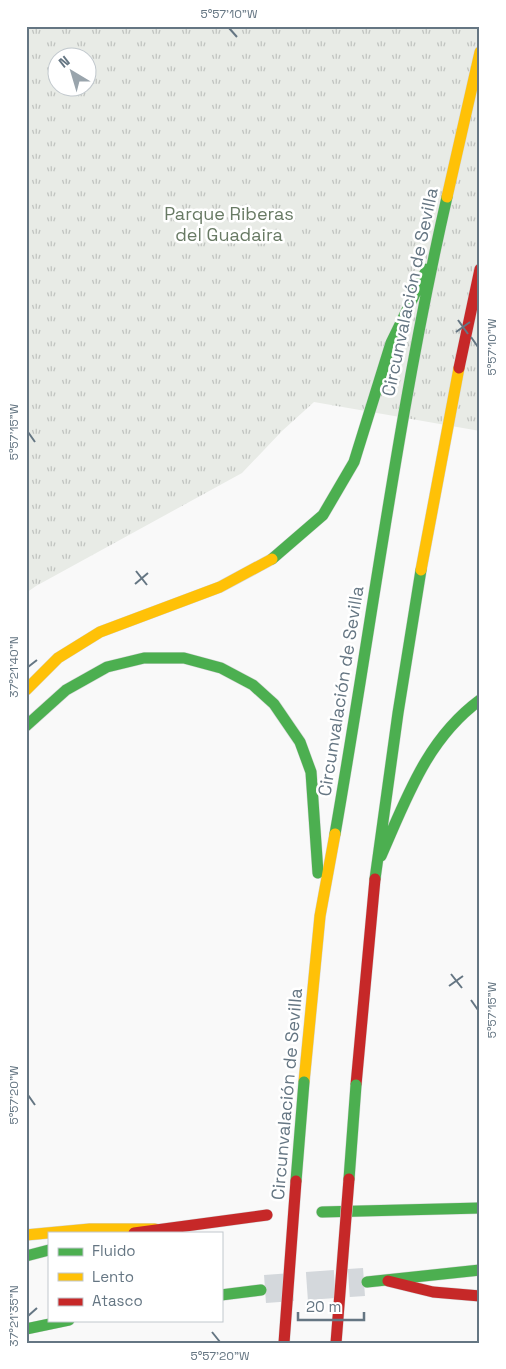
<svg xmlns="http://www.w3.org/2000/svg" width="506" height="1369" font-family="'Space Grotesk',sans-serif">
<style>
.park{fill:url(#park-tufts);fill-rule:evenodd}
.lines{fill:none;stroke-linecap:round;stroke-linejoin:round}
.primary-tunnel{stroke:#d4d8dc;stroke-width:28;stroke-dasharray:28 14;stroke-linecap:butt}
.fast-casing{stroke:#d5d6d7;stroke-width:12}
.slow-casing{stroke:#d5d6d7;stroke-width:12}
.jam-casing{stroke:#d5d6d7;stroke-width:12}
.fast{stroke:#4caf50;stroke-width:11}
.slow{stroke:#ffc107;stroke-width:11}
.jam{stroke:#c62828;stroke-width:11}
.fast-bridge-casing{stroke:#d5d6d6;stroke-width:12;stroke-linecap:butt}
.jam-bridge-casing{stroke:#d5d6d6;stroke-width:12;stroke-linecap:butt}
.fast-bridge{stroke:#4caf50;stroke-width:11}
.jam-bridge{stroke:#c62828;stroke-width:11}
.ticks{fill:none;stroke:#657683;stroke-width:2}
.labels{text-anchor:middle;stroke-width:5;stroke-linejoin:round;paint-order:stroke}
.park-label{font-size:18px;fill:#687a64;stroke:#fff}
.street-label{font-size:18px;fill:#657683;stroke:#fff}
.neatline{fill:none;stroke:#657683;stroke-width:2}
.ticks-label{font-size:12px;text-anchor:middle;fill:#657683}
</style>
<defs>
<pattern id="park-tufts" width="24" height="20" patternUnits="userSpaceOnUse" patternTransform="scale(1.25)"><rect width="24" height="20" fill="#e8ebe6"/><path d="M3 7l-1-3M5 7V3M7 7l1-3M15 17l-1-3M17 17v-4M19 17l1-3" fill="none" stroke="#c0c3c0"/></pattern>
</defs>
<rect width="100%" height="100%" fill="#f9f9f9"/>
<path class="park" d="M26,26H480V431L314,402L282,431L242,473L36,586L26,593ZM58,58H88V88H58Z"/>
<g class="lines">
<path class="primary-tunnel" d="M265,1289L364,1282"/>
<defs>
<path id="fast" d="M272,559L323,515L354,462L391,343L427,269
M26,726L66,690L107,667L144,658H184L221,668L253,685L274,704L300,742L311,772L318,873
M335,834C372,622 399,407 447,197
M381,856C407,797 427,739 480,700
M375,879L398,713L421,570
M322,1212L480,1208
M26,1256L49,1250
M367,1282L480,1270
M221,1295L261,1290
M26,1329L69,1320"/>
<path id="slow" d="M447,197L480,52
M421,570L459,368
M26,690L58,658L100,632L220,587L272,559
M304,1082L320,916L335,834
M26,1235L90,1229H155"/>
<path id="jam" d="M459,368L480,269
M356,1085L375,879
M134,1233L267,1215
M388,1281L433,1292L480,1296"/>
</defs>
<use href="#fast" class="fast-casing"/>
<use href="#slow" class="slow-casing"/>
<use href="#jam" class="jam-casing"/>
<use href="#fast" class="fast"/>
<use href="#slow" class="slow"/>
<use href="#jam" class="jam"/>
<defs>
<path id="fast-bridge" d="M349,1179L356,1085
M296,1181L304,1082"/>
<path id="jam-bridge" d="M284,1343L296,1181
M336,1343L349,1179"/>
</defs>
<use href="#fast-bridge" class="fast-bridge-casing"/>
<use href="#jam-bridge" class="jam-bridge-casing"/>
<use href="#fast-bridge" class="fast-bridge"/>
<use href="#jam-bridge" class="jam-bridge"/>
</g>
<path class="ticks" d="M229,28L237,37M458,320L468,334M456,332L470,322M471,337L478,347M28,432L35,442M136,571L147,585M135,584L148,573M28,667L37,660M451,974L462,988M449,986L463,976M471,1000L478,1010M28,1095L35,1105M28,1316L37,1308M212,1332L220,1342"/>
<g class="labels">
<g class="park-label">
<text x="229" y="220">Parque Riberas<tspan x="229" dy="21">del Guadaira</tspan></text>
</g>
<g class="street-label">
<text transform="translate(410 292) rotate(-78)" y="6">Circunvalación de Sevilla</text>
<text transform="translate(341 691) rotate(-81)" y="6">Circunvalación de Sevilla</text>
<text transform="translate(287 1094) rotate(-85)" y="6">Circunvalación de Sevilla</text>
</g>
</g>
<rect width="506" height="1369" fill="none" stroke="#ffffff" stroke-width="55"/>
<rect x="48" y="1232" width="175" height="90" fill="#ffffff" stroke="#c1c8cd"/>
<rect x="58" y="1248" width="25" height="8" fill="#4caf50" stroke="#c1c8cd"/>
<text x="92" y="1256" font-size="15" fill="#657683">Fluido</text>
<rect x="58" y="1273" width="25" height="8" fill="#ffc107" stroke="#c1c8cd"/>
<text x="92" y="1282" font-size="15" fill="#657683">Lento</text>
<rect x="58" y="1298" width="25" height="8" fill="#c62828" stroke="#c1c8cd"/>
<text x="92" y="1306" font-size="15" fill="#657683">Atasco</text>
<g transform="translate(72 72) rotate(322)"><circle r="24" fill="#ffffff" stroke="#c1c8cd"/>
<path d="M0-4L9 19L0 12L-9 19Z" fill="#99a4ac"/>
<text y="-8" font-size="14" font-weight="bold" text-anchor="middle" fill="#657683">N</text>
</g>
<path d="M298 1312v8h66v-8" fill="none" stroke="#657683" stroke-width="2.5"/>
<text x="306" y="1312" font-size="15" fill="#657683" stroke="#ffffff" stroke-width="4" paint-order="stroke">20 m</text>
<rect x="28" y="28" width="450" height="1314" class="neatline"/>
<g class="ticks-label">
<text x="229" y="18">5°57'10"W</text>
<text transform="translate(492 347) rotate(-90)" y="4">5°57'10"W</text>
<text transform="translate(14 432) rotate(-90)" y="4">5°57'15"W</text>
<text transform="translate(14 667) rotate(-90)" y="4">37°21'40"N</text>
<text transform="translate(492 1010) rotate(-90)" y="4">5°57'15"W</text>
<text transform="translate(14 1095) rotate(-90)" y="4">5°57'20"W</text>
<text transform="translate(14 1316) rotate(-90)" y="4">37°21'35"N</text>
<text x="220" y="1360">5°57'20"W</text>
</g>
</svg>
